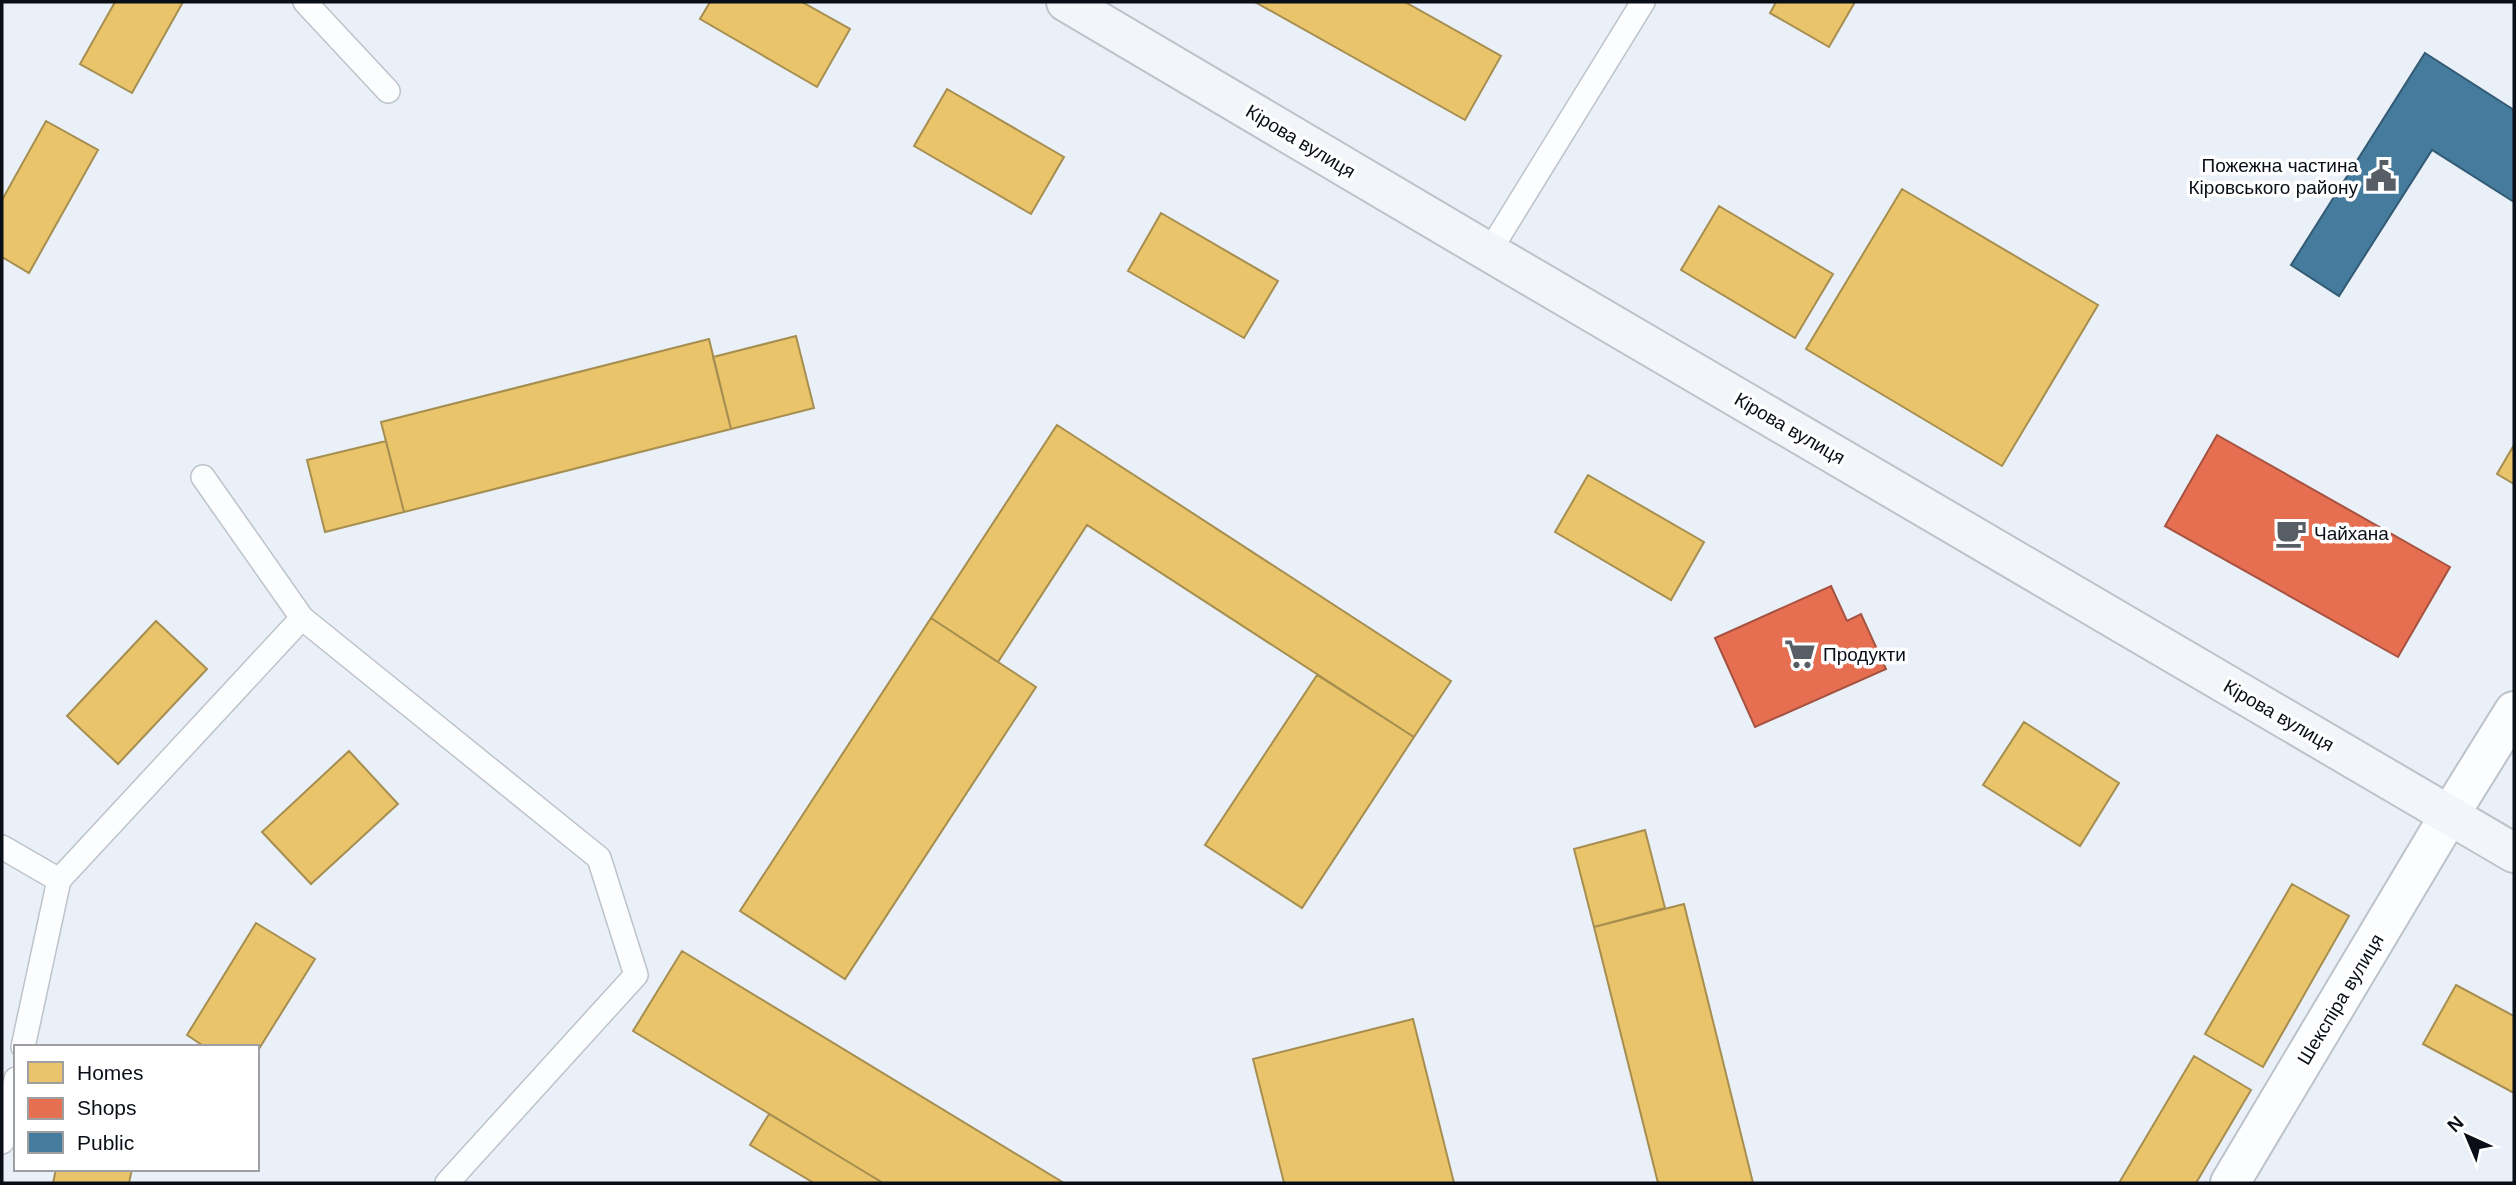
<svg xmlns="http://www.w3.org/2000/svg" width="2516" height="1185" font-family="Helvetica,sans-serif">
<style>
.homes{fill:#e9c46a;stroke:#a68e51;stroke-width:2}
.shops{fill:#e76f51;stroke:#a55240;stroke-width:2}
.public{fill:#457b9d;stroke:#335b75;stroke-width:2}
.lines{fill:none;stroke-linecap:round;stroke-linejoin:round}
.lane-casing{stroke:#bdc3ca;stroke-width:26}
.street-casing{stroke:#bdc3ca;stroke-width:42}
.secondary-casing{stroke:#bdc3ca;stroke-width:42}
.lane{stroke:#fcfdfe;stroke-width:23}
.street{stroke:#fcfdfe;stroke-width:38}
.secondary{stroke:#f2f5f9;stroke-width:38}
.labels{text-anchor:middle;stroke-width:7;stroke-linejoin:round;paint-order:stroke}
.street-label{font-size:19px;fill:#0a0f17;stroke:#fff}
.poi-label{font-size:19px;fill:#0a0f17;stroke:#fff;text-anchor:start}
</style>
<rect width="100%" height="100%" fill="#eaf0f7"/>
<path class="homes" d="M115,2H183L132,93L80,64Z
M710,2H802L850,29L817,87L700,19Z
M1255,2H1405L1501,56L1465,120Z
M1776,2H1855L1829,47L1770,13Z
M947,89L1064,157L1031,214L914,146Z
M46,121L98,150L29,273L2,257V200Z
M1902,189L2098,305L2002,466L1806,349Z
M1719,206L1833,274L1795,338L1681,270Z
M1161,213L1278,281L1244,338L1128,271Z
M796,336L814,408L731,429L713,357Z
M709,339L731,429L404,512L381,422Z
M1057,425L1451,681L1414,737L1087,525L998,662L931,618Z
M386,441L404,512L325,532L307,460Z
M2514,445V484L2497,474Z
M1588,475L1704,542L1671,600L1555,532Z
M931,618L1036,687L845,979L740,911Z
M156,621L207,669L118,764L67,716Z
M1317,675L1414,737L1302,908L1205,845Z
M2024,722L2119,783L2080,846L1983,785Z
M349,751L398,804L311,884L262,832Z
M1645,830L1665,908L1594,927L1574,849Z
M2292,884L2349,916L2263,1067L2205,1034Z
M1684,904L1753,1183H1658L1594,927Z
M256,923L315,959L257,1052V1047H205L187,1035Z
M682,951L1064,1183H883L633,1031Z
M2456,985L2514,1016V1093L2423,1044Z
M1413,1019L1454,1183H1284L1253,1059Z
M2194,1056L2251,1090L2196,1183H2119Z
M769,1114L883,1183H814L750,1145Z
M56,1169H132L129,1183H53Z"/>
<path class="shops" d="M2217,435L2450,567L2398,657L2165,526Z
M1831,586L1847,621L1861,614L1886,669L1755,727L1715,638Z"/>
<path class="public" d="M2425,53L2514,110V202L2432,150L2339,296L2291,265Z"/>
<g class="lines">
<defs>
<path id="lane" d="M305,2L388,91
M1489,252L1643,2
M203,477L302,618L599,858L636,975L447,1183
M2,847L59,880L23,1047
M59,880L302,618
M2,1142L16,1079"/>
<path id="street" d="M2230,1183L2450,814L2514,711"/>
<path id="secondary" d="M1066,2L1489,252L2514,853"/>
</defs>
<use href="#lane" class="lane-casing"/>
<use href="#street" class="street-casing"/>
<use href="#secondary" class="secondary-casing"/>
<use href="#lane" class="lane"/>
<use href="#street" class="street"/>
<use href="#secondary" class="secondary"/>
</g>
<defs>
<symbol id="civic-bare" viewBox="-9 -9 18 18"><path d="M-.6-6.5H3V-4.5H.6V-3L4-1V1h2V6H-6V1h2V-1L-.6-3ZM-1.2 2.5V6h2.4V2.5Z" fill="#585e65" stroke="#fff" stroke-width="2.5" paint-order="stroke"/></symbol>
<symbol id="cafe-bare" viewBox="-9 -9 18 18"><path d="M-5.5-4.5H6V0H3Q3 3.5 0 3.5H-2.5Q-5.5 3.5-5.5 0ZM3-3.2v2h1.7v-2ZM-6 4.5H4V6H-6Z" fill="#585e65" stroke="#fff" stroke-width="2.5" paint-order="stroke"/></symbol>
<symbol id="supermarket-bare" viewBox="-9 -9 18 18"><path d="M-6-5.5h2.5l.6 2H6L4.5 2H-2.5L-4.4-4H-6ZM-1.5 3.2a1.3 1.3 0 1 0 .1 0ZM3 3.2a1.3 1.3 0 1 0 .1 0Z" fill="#585e65" stroke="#fff" stroke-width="2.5" paint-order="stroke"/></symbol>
</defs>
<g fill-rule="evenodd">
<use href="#civic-bare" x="2359" y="154" width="44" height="44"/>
<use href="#cafe-bare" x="2269" y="511" width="44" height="44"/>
<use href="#supermarket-bare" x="1778" y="632" width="44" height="44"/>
</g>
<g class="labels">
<g class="street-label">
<text transform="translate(1301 141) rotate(31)" y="7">Кірова вулиця</text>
<text transform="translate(1790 428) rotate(30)" y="7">Кірова вулиця</text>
<text transform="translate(2279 715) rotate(30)" y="7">Кірова вулиця</text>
<text transform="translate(2340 999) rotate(-59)" y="7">Шекспіра вулиця</text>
</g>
<g class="poi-label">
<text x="2358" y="172" text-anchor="end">Пожежна частина<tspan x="2358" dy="22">Кіровського району</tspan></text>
<text x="2314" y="540">Чайхана</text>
<text x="1823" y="661">Продукти</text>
</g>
</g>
<rect width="2516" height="1185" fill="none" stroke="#0a0f17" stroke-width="7"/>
<rect x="14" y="1045" width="245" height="126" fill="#ffffff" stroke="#9d9fa2" stroke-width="2"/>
<rect x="28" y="1062" width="35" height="21" fill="#e9c46a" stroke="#9d9fa2" stroke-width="2"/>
<text x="77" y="1080" font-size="21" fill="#0a0f17">Homes</text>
<rect x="28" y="1098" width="35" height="21" fill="#e76f51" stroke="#9d9fa2" stroke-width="2"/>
<text x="77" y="1115" font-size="21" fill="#0a0f17">Shops</text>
<rect x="28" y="1132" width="35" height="21" fill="#457b9d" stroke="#9d9fa2" stroke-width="2"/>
<text x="77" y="1150" font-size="21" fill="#0a0f17">Public</text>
<g transform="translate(2467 1136) rotate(316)" stroke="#ffffff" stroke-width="5" paint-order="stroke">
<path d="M0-5L12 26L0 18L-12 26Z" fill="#0a0f17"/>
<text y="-10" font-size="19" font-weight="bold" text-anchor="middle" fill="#0a0f17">N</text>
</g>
</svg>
